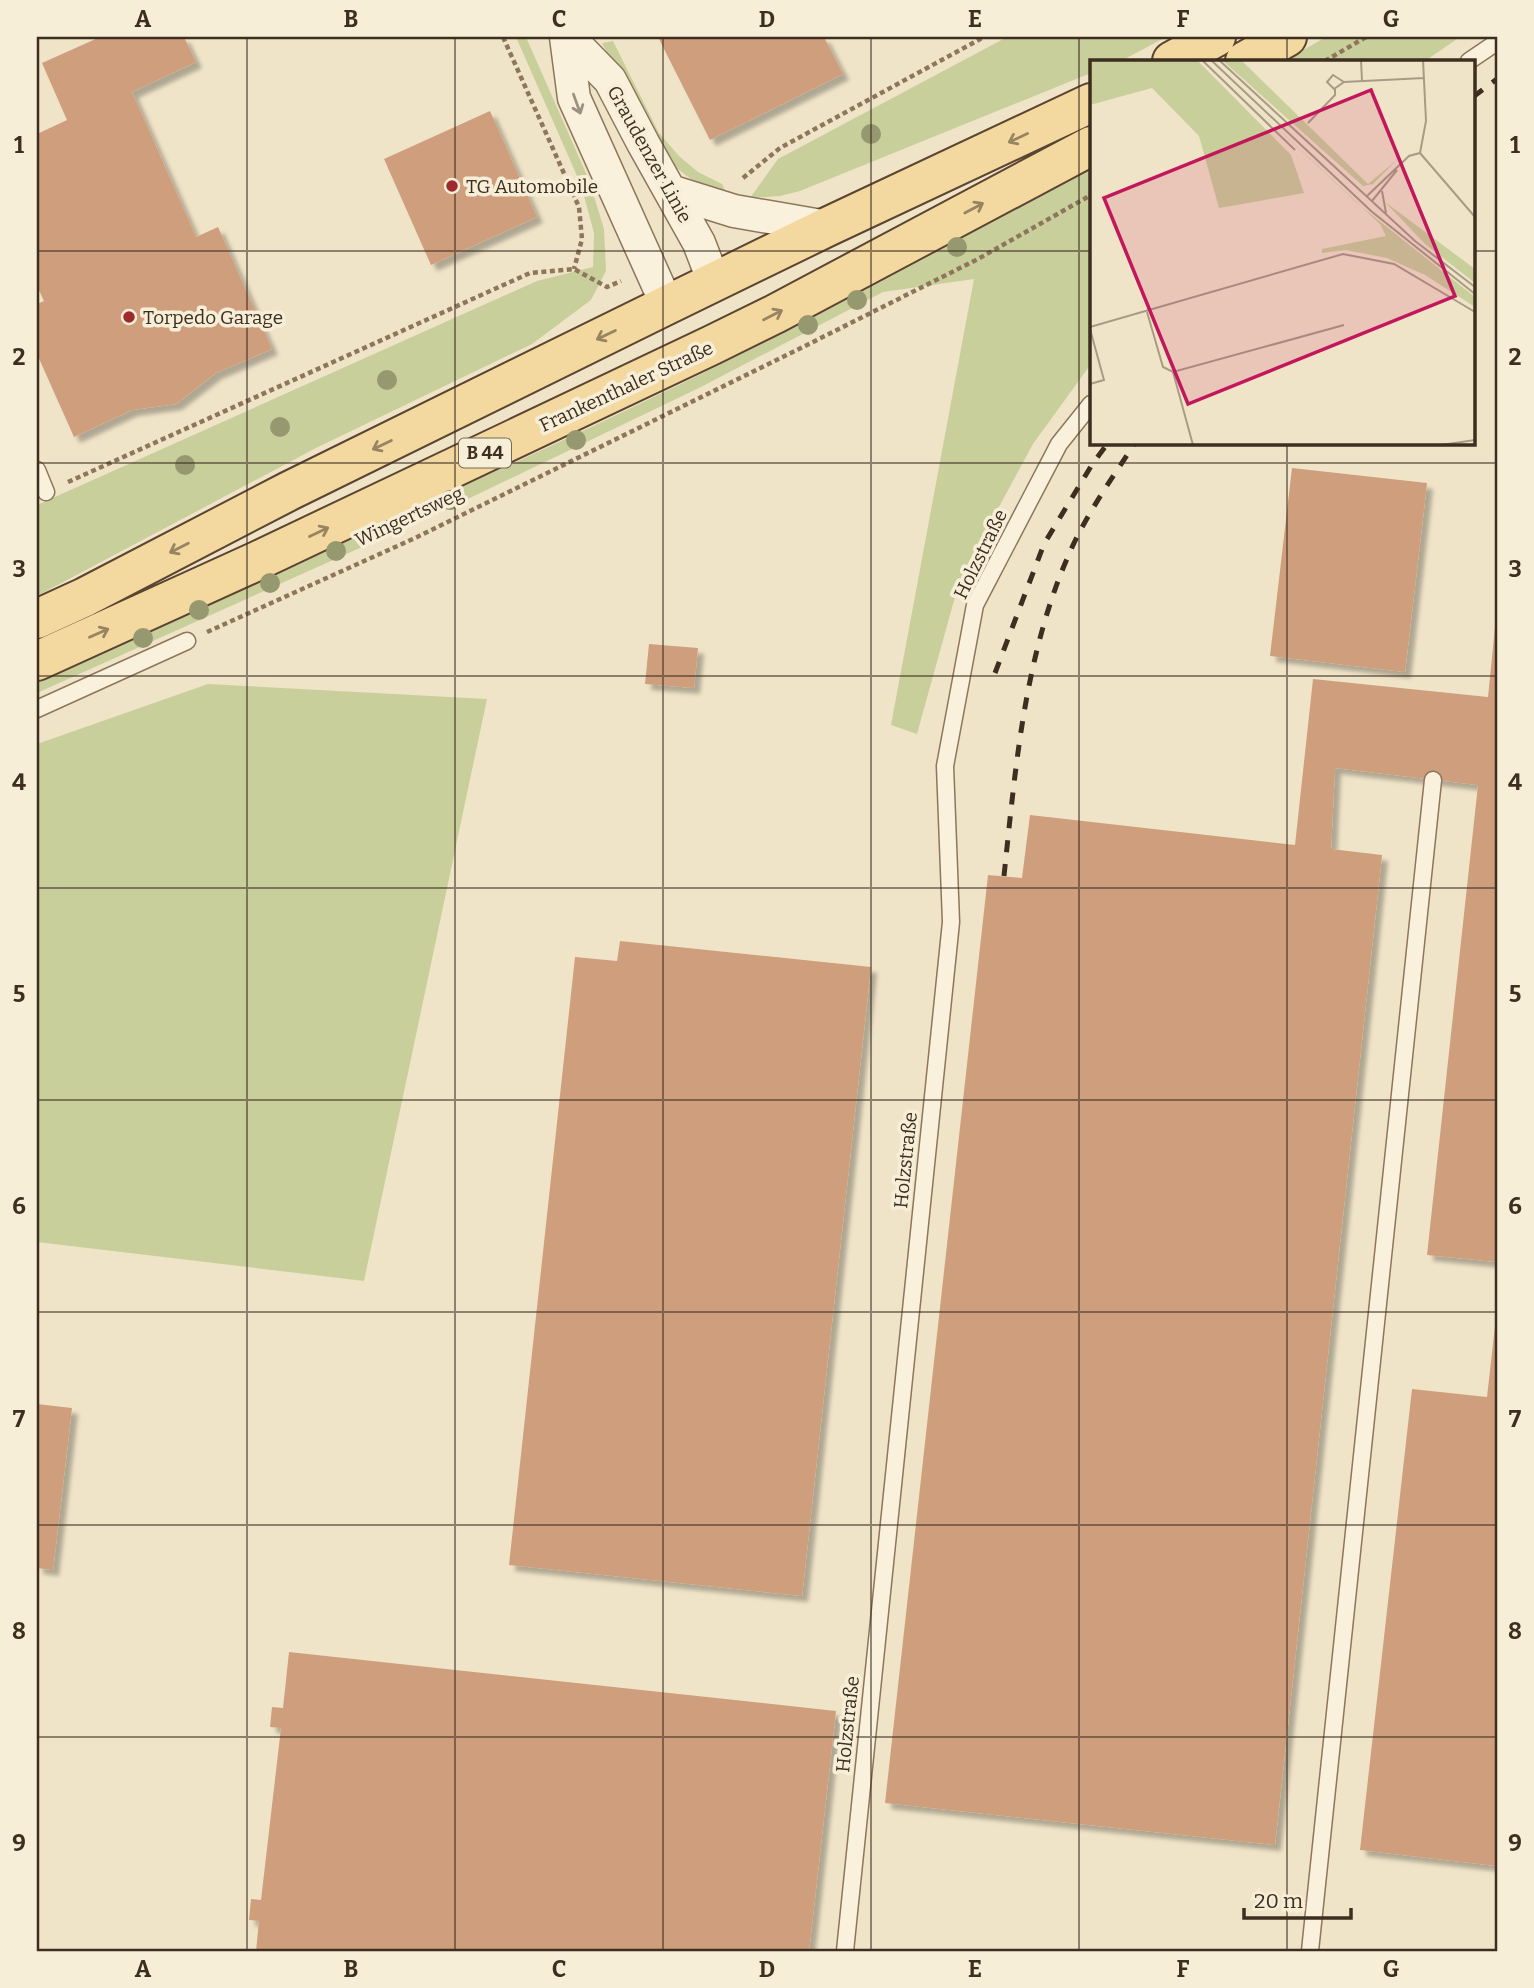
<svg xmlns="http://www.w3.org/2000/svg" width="1534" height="1988" font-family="Bitter,serif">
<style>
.green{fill:#c9cf9b}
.building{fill:#cf9f7d;filter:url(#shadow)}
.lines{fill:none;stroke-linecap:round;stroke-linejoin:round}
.lane-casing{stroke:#8d765c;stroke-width:19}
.street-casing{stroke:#8d765c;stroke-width:35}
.primary-casing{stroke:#5b4430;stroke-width:42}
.path{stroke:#8d765c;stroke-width:4.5;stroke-dasharray:5 3.5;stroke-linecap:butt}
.lane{stroke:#faf1dc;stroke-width:16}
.street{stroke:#faf1dc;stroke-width:32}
.primary{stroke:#f3d9a0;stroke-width:38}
.rail{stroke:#3d2e20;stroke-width:5;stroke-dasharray:12 12;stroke-linecap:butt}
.tree{fill:#96986f}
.oneway{stroke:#9c907e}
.oneway2{stroke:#988460}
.grid{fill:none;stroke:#3d2e20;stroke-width:2;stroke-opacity:0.55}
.poi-dot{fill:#9e2a2b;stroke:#f7eed8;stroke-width:2.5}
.labels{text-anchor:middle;stroke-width:7;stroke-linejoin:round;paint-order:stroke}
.shield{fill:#f7eed8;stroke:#756857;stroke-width:2}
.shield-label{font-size:18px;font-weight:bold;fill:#3d2e20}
.street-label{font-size:19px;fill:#3d2e20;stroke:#f7eed8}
.poi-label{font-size:19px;fill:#3d2e20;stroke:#f7eed8;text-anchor:start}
.inset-road{fill:none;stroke:#a89b85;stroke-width:2}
.view{fill:#c2185b;fill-opacity:0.15;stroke:#c2185b;stroke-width:3.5}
.inset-edge{fill:none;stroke:#3d2e20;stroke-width:3.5}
.neatline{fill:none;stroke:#3d2e20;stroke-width:2.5}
.grid-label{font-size:23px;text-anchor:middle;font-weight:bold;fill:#3d2e20}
</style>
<defs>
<filter id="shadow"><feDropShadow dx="6" dy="6" stdDeviation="2" flood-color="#0004"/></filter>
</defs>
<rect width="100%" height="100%" fill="#f0e4c8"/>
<path class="green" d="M516,37H526L589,180L604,229L606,271L591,300L532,344L316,448L37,596V505L537,281L593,267L594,233L581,185Z
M1007,37H1166L1121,61H1091V73L800,191L780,196L750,198L778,159Z
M1326,37H1460L1425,61H1284Z
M613,41L659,133L679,156L698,172L722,184L727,194C717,190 706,187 696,182C647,153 626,91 602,43Z
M1091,168V364L1033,444L960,579L917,734L891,725L974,279L883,292L701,387L447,509L37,693V678C257,579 478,483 695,377C829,311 960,240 1091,168Z
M208,684L487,699L364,1281L37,1242V744Z"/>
<path class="building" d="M100,37H184L196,62L132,92L196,237L218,227L272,349L216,373L176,404L132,410L74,437L37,354V304L44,301L37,286V134L67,120L42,63Z
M658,37H824L843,74L710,140Z
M490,111L537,217L431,265L384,159Z
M1292,468L1427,483L1405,672L1270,656Z
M1495,627H1497V1262L1427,1255L1478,785L1335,768L1331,849L1382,855L1275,1845L885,1803L988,875L1022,878L1030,815L1295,845L1313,679L1488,697Z
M649,644L698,648L694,688L645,684Z
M620,941L871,967L802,1596L509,1565L575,957L617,961Z
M1495,1326H1497V1866L1360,1850L1412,1389L1487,1397Z
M37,1404L72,1408L53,1570L37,1568Z
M289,1652L836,1711L809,1951H256L259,1921L249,1920L251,1899L261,1900L281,1728L270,1727L272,1707L283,1708Z"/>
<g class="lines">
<defs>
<path id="lane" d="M1469,61L1497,42
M37,470L46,492
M37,709L187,641
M845,1951L951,922L945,766L975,605L1059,444L1091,404
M1310,1951L1433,780"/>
<path id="street" d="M566,37L574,98L667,305
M568,37L610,80L643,143L699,243L714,282
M670,191L734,211L827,227"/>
<path id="primary" d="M1172,61L1216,37
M1245,61L1287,37
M37,619L85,597L289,491L667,305L827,227L1091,103
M37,661L257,561L712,345L775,314L1091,146"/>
</defs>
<use href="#lane" class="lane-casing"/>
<use href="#street" class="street-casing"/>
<use href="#primary" class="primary-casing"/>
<path class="path" d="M503,37L579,207L582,239L574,269
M1325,61L1366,37
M743,178L780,148L984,37
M68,482L530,273L574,269L607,287L621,281
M207,632L415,538L795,351L978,259L1091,195"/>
<use href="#lane" class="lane"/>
<use href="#street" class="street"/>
<use href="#primary" class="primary"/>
<path class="rail" d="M1473,97L1497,79
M995,673L1044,544L1093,463L1108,443
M1004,876C1016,763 1025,648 1074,543C1091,508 1114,475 1135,443"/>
</g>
<g class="tree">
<circle cx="871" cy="134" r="10"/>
<circle cx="957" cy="247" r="10"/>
<circle cx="857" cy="300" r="10"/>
<circle cx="808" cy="325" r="10"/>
<circle cx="387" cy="380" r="10"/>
<circle cx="280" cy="427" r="10"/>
<circle cx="576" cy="440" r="10"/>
<circle cx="185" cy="465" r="10"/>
<circle cx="450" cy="500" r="10"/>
<circle cx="336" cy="551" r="10"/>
<circle cx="270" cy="583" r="10"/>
<circle cx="199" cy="610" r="10"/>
<circle cx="143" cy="638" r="10"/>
</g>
<defs><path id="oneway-shaft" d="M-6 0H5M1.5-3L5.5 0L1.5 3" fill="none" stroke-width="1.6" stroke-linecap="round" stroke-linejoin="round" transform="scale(1.75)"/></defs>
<use class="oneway" href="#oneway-shaft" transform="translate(577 104) rotate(70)"/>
<g class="oneway2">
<use href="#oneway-shaft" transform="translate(1018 138) rotate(155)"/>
<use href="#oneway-shaft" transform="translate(974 208) rotate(-28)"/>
<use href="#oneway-shaft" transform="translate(773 315) rotate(-27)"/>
<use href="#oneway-shaft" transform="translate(606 335) rotate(154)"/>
<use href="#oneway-shaft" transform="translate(382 445) rotate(154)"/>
<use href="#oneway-shaft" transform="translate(319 532) rotate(-25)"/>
<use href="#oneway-shaft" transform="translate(179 548) rotate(153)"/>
<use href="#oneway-shaft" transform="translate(99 633) rotate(-24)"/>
</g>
<path class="grid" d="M247,37V1951M455,37V1951M663,37V1951M871,37V1951M1079,37V1951M1287,37V61M37,251H1091M1473,251H1497M1287,443V1951M37,463H1497M37,676H1497M37,888H1497M37,1100H1497M37,1312H1497M37,1525H1497M37,1737H1497"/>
<g class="poi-dot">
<circle cx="452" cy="186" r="7"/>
<circle cx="129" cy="317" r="7"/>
</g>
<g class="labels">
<rect class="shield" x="459" y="438.5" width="52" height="29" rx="5"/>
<g class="shield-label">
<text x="485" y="459">B 44</text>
</g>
<g class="street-label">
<text transform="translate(650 154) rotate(61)" y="7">Graudenzer Linie</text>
<text transform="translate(626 386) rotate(-25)" y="7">Frankenthaler Straße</text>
<text transform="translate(409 516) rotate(-25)" y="7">Wingertsweg</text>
<text transform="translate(980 554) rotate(-64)" y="7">Holzstraße</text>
<text transform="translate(905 1160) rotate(-84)" y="7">Holzstraße</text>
<text transform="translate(847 1724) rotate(-84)" y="7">Holzstraße</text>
</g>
<g class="poi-label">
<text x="466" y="193">TG Automobile</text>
<text x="143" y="324">Torpedo Garage</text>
</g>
</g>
<g transform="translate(1090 60)">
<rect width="385" height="385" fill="#f0e4c8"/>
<path d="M0,0H107L201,95L214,133L129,148L109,76L62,28L0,45ZM115,0L268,144L385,237V247L335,215L297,198L256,190L232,193V189L296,176L290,164ZM132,0H151L278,124L308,99L283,124L273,126ZM295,142L385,209V223L335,184Z" fill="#c9cf9b"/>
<path class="inset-road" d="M112,0L205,90M121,0L281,151L385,234M129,0L325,181L385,227M271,0L272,21M254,22L243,15L237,22L244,29L254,22L334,18M218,63L245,35V29M330,93L336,61L333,0M292,131L296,153M277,136L319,96L330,93L385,157M282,141L307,110M57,252L73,307L83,312L254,265M0,267L253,194L304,204L385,252M0,269L14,320L0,324M83,312L103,385M351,385L385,380"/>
<path class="view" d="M281,30L365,236L98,344L14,138Z"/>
<rect width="385" height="385" class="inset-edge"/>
</g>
<rect width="1534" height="1988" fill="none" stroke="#f7eed8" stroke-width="77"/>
<path d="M1244 1908v10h107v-10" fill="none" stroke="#3d2e20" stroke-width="3.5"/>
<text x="1254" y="1908" font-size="21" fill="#3d2e20" stroke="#f7eed8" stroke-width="5" paint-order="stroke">20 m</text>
<rect x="38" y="38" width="1458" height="1912" class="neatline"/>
<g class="grid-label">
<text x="143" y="27">A</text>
<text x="351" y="27">B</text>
<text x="559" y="27">C</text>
<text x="767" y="27">D</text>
<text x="975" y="27">E</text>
<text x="1183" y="27">F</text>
<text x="1391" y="27">G</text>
<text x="19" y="153">1</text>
<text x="1515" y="153">1</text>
<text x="19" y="365">2</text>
<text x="1515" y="365">2</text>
<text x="19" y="577">3</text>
<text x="1515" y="577">3</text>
<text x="19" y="790">4</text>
<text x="1515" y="790">4</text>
<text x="19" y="1002">5</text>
<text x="1515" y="1002">5</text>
<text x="19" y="1214">6</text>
<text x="1515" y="1214">6</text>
<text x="19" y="1427">7</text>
<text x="1515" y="1427">7</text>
<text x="19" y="1639">8</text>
<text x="1515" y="1639">8</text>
<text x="19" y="1851">9</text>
<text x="1515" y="1851">9</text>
<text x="143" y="1977">A</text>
<text x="351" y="1977">B</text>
<text x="559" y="1977">C</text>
<text x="767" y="1977">D</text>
<text x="975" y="1977">E</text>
<text x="1183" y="1977">F</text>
<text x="1391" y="1977">G</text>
</g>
</svg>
